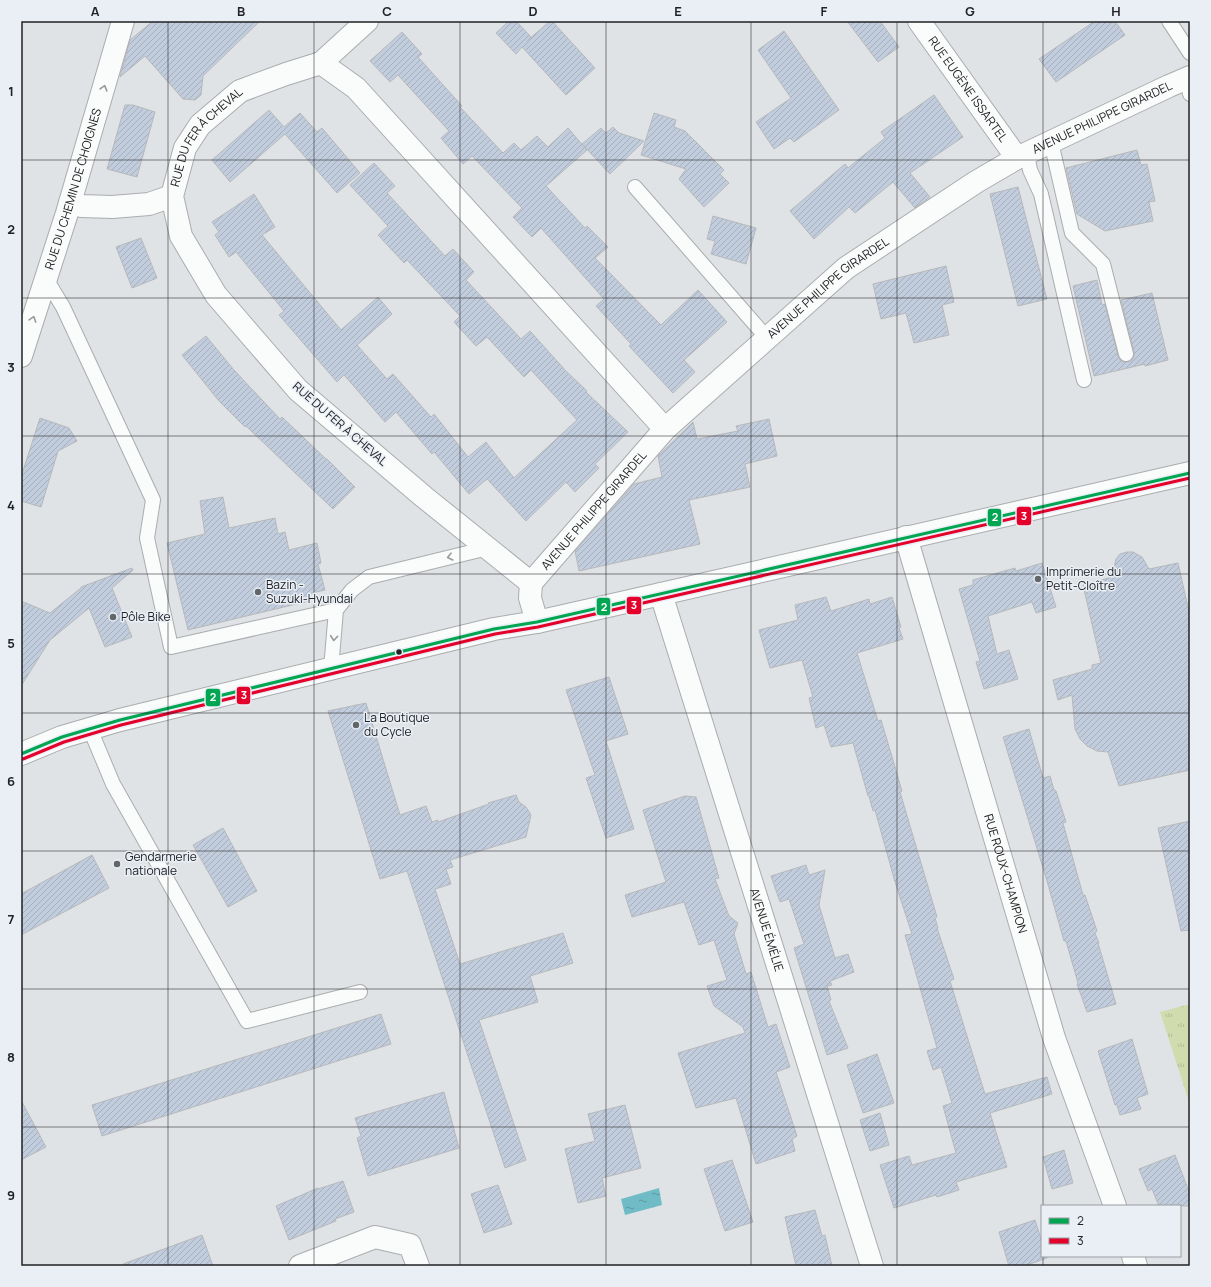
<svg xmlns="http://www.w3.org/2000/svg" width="1211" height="1287" font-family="Manrope,sans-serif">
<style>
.grass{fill:url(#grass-tufts)}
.water{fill:url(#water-ripples)}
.building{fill:url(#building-hatch);stroke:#b7b9bb}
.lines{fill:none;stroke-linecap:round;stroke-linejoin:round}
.service-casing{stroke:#aaacae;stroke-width:16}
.minor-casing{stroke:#aaacae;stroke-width:24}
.primary-casing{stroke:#aaacae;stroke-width:24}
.service{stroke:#fafbfb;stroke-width:14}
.minor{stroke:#fafbfb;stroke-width:22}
.primary{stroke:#fafbfb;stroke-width:22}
.bus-1-casing{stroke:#eaeff6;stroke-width:6}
.bus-2-casing{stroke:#eaeff6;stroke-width:6}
.bus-1{stroke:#00a651;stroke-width:3}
.bus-2{stroke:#e4002b;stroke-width:3}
.oneway{stroke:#98999b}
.grid{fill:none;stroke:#202225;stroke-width:1;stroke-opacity:0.55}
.poi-dot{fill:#636669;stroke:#eaeff6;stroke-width:1.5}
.bus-dot{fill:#202225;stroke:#eaeff6;stroke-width:1.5}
.labels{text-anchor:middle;stroke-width:3;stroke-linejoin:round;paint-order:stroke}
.street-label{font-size:12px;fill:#202225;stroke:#eaeff6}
.poi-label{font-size:12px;fill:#202225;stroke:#eaeff6;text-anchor:start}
.line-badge{stroke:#eaeff6;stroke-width:1.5}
.badge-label{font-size:11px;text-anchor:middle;font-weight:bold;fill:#fff}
.neatline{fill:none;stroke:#202225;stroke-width:1.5}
.grid-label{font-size:13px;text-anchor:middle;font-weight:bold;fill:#202225}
</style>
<defs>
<pattern id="grass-tufts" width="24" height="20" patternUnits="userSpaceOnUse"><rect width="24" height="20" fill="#d0dcae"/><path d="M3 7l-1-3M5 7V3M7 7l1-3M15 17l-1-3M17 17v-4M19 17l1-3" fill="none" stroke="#b2bc96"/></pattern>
<pattern id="water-ripples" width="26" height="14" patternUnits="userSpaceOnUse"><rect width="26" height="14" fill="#6fbcc6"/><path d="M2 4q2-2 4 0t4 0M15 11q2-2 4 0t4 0" fill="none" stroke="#5b98a1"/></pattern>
<pattern id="building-hatch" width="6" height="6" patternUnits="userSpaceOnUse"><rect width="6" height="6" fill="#c1ccdc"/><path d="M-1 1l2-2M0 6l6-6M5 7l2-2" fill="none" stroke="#a6afbd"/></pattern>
</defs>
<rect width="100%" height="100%" fill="#e0e3e6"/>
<path class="grass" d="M1190,1004V1105L1160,1012Z"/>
<path class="water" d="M659,1188L662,1205L625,1215L621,1199Z"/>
<path class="building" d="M153,21H260L203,76L201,95L195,100L183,99L145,56L120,77L130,40Z
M509,21H516L531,37L527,41L550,21H552L595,68L566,95L522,47L516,54L496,33Z
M847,21H880L899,47L878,62Z
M1095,21H1115L1125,35L1056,82L1039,59Z
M784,31L839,110L794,142L790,138L774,149L756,122L791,98L758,50Z
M402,32L422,54L418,57L462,106L460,107L503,153L514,143L521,150L537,136L548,147L568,128L587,150L546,186L585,228L587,226L608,247L595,258L661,325L698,290L727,322L684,360L695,372L673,393L629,346L631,344L596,306L604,299L541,228L532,237L513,217L522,208L472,156L463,164L441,138L449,131L398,75L390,82L370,61Z
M934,95L963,137L910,173L930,197L915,208L893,182L855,213L849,207L814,239L790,211L845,164L848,168L885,138L881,132Z
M125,105H133L155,112L137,177L107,169Z
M269,110L284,127L300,113L317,132L322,128L360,173L337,193L285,134L230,182L212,160Z
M654,113L676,120L674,127L685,131L724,170L720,174L729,183L704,207L679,179L686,169L641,155Z
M613,127L619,133L644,141L610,174L582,144L601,128L606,133Z
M1137,150L1141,165L1147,164L1155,201L1149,202L1153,221L1105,231L1077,214L1066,168Z
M374,163L395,186L387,193L445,256L453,249L474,272L466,280L521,339L530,331L566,371L587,391L586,392L628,432L595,464L599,468L575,492L566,482L526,521L487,479L469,494L434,452L432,454L396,412L385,422L344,375L337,382L279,315L284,311L236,252L229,257L215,235L219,232L212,222L254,194L275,227L262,235L341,330L378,297L392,314L357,345L387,379L393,374L431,417L434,414L468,457L486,442L514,478L577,420L531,370L524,377L487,337L476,346L454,322L460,316L407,260L404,263L378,235L388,226L350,185Z
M1018,187L1047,299L1018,306L990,194Z
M713,216L756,228L746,264L711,254L715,241L707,239Z
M141,238L157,278L132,288L116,247Z
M946,266L954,302L942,305L949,335L914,343L906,313L881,319L873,284Z
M1097,280L1102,305L1105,304L1118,356L1120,360L1123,362H1128L1132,360L1134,356V352L1121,300L1152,293L1168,360L1145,366V364L1094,376L1073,286Z
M206,336L234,370L280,419L282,417L326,459H327L355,487L333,509L246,426L245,427L219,401L182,355Z
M40,418L69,428L77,441L58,451L41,507L21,501V477Z
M769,419L777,456L745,464L750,487L689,500L700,544L579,571L575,551L634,484L662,477L658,456L693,422L697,439L738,431L736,426Z
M223,497L229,528L275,518L278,534L285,532L289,550L317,543L321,563L318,564L325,590L308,594L309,601L188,630L167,543L205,534L200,501Z
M1127,552H1133L1142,557L1149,569L1178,563L1190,616V770L1119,786L1108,752L1097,751L1087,746L1080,739L1075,729L1072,695L1058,700L1053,680L1092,669V665L1101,663L1083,585L1112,577L1116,559L1120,554Z
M1042,563L1056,607L1036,613L1032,602L988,616L997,654L1009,650L1018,679L984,689L976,662L980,661L959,589L973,585V580L1015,568L1016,571Z
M132,568L133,570L112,588L132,637L105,647L89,608L50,640L21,686V601L50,613L81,588V587Z
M826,597L831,611L869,599L870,604L892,597L901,627L899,628L903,639L857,653L878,721L881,720L893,760L902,791L900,792L937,917L935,918L938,928H937L954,979L950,981L985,1094L1047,1077L1052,1094L990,1113L1007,1167L956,1182L959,1190L937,1197L936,1195L894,1208L880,1165L909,1156L912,1165L956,1153L943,1106L952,1103L941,1067L933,1070L927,1051L937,1048L905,935L912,934L895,882L875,810L873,811L869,796H868L853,743L831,747L824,725L816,728L809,698L813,697L802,660L770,668L759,630L798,620L795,605Z
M609,677L628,734L606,741L634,829L606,838L586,778L595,775L566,690Z
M366,703L400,815L426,806L432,822L438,820V822L489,804L488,803L516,795L519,802L526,807L531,815L526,837L450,860L453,867L446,869L451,884L435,889L460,964L563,933L573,963L530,976L538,1002L479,1020L526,1160L505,1168L407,871L380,879L328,711Z
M1029,729L1043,778L1050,776L1054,790L1056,791L1066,822L1063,823L1083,895H1085L1097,931L1095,933L1099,943H1098L1116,1004L1087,1012L1077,984L1078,983L1066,941H1064L1047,881L1003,737Z
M685,796L696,797L719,878L715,879L729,916L738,923L734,934L746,974L751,972L768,1027L776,1024L790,1067L776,1072L797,1136L792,1139L795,1151L756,1164L736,1098L696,1108L678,1053L745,1033L743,1027L714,1006L707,986L727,980L714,940L699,945L684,902L632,917L625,895L666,882L643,810Z
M1190,821V930L1181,931L1158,828Z
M223,828L257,891L228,907L193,845Z
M92,855L109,888L21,935V894Z
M806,865L809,875L825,870L819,905L835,958L848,954L854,972L830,981L832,985L827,986L831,1000L829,1001L848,1048L827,1055L794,948L804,944L789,899L780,902L771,876Z
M381,1014L391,1044L102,1136L92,1105Z
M1132,1039L1148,1094L1137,1098L1141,1109L1120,1115L1117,1105H1115L1098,1051Z
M877,1054L894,1103L863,1113L847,1065Z
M444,1092L459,1148L368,1176L357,1138L361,1136L355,1118Z
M21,1100L46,1147L21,1160Z
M625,1105L641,1168L602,1178L606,1196L578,1203L565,1149L595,1141L588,1114Z
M880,1113L889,1145L870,1151L860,1120Z
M1064,1150L1073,1183L1052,1189L1043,1157Z
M1175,1155L1190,1194V1206H1159L1152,1189L1148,1191L1139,1169Z
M732,1160L753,1222L725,1231L704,1169Z
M343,1181L354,1212L335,1219L336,1221L289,1240L276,1206L318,1188V1189Z
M498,1185L512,1224L484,1233L471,1194Z
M815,1210L822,1236L825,1235L832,1266H796L785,1217Z
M1035,1220L1042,1242V1256H1046L1047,1258L1024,1266H1009L999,1232Z
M202,1235L213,1266H124L123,1264Z"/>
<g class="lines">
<defs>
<path id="service" d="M1169,21L1190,53
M1187,79L1190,94
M1051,142L1072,233L1103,264L1126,354
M1027,154L1030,170L1041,194L1084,380
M635,187L767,338
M46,279L63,307L153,500L147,538L171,647L336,610
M331,669L336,610L352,590L369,577L488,548
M90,729L113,784L247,1021L360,992"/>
<g id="minor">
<path id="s1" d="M919,21L1017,158"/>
<path d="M321,63L367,21"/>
<path d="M70,203L82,206L112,207L149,204L172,196"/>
<path id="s2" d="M21,356L67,213L123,21"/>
<path id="s3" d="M906,537L1054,1038L1115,1206"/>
<path id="s4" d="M531,583L424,497L298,390L216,295L181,236L172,196L185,148L200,125L240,91L286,74L321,63L356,88L665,429"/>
<path id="s5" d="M531,583L665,429L846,268L976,182L1017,158L1169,86L1190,77"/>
<path d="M531,583L530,598L537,622"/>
<path id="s6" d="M661,594L872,1266"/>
<path d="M1133,1256L1136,1266"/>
<path d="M300,1266L375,1237L410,1245L418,1266"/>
</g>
<path id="primary" d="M21,754L62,737L120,720L494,629L537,622L661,594L1190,473"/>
</defs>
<use href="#service" class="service-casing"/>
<use href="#minor" class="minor-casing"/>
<use href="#primary" class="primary-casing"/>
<use href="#service" class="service"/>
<use href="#minor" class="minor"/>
<use href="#primary" class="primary"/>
<defs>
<path id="bus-1" d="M21,754L62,737L120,720L494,629L537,622L1190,473"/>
<path id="bus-2" d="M23,759L64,742L121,725L495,634L538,627L1190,478"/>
</defs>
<use href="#bus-1" class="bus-1-casing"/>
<use href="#bus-2" class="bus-2-casing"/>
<use href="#bus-1" class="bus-1"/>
<use href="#bus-2" class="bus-2"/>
</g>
<defs><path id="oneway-chevron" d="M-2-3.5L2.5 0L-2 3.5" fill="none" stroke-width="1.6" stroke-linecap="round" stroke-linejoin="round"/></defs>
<g class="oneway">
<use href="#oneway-chevron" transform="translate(104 88) rotate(-74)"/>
<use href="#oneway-chevron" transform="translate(33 319) rotate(-72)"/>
<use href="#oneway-chevron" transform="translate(450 557) rotate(166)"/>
<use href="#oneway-chevron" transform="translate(334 638) rotate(95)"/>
</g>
<path class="grid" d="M168,21V1266M314,21V1266M460,21V1266M606,21V1266M751,21V1266M897,21V1266M1043,21V1206M21,160H1190M21,298H1190M21,436H1190M21,574H1190M21,713H1190M21,851H1190M21,989H1190M21,1127H1190M1043,1256V1266"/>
<g class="poi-dot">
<circle cx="1038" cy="579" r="4"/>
<circle cx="258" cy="592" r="4"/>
<circle cx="113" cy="617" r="4"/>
<circle cx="356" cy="725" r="4"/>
<circle cx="117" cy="864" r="4"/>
</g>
<circle class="bus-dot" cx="399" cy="652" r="3.5"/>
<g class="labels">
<g class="street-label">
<text dy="4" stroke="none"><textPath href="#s1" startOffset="84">RUE EUGÈNE ISSARTEL</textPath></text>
<text dy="4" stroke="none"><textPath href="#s5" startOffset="744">AVENUE PHILIPPE GIRARDEL</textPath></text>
<text dy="4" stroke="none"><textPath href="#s4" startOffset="608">RUE DU FER À CHEVAL</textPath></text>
<text dy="4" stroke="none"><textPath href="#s2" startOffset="175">RUE DU CHEMIN DE CHOIGNES</textPath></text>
<text dy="4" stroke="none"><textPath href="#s5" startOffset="420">AVENUE PHILIPPE GIRARDEL</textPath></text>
<text transform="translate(340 424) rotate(41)" y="4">RUE DU FER À CHEVAL</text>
<text dy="4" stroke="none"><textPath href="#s5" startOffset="96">AVENUE PHILIPPE GIRARDEL</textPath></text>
<text dy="4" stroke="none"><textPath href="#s3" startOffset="351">RUE ROUX-CHAMPION</textPath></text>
<text dy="4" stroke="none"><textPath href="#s6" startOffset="352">AVENUE ÉMÉLIE</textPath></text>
</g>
<g class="poi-label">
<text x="1046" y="576">Imprimerie du<tspan x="1046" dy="14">Petit-Cloître</tspan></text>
<text x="266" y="589">Bazin -<tspan x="266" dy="14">Suzuki-Hyundai</tspan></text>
<text x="121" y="621">Pôle Bike</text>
<text x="364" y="722">La Boutique<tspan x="364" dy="14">du Cycle</tspan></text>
<text x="125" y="861">Gendarmerie<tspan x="125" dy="14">nationale</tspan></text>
</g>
</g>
<g class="line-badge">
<rect x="1016" y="506" width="16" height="20" rx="4" fill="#e4002b"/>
<rect x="987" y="508" width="15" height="19" rx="4" fill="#00a651"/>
<rect x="626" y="596" width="16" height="19" rx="4" fill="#e4002b"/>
<rect x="596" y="597" width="15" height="19" rx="4" fill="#00a651"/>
<rect x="236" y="686" width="15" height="19" rx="4" fill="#e4002b"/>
<rect x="205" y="688" width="16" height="19" rx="4" fill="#00a651"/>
</g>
<g class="badge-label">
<text x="1024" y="520">3</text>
<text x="995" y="521">2</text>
<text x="634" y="609">3</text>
<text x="604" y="611">2</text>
<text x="244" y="699">3</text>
<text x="213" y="701">2</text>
</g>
<rect width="1211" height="1287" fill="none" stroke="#eaeff6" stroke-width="44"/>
<rect x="1041" y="1205" width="140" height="52" fill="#eaeff6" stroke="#999da2"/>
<rect x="1049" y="1218" width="20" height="6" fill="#00a651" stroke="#999da2"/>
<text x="1077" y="1225" font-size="12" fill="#202225">2</text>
<rect x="1049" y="1238" width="20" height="6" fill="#e4002b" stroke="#999da2"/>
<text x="1077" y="1245" font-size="12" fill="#202225">3</text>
<rect x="22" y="22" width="1167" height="1243" class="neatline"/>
<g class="grid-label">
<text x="95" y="16">A</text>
<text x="241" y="16">B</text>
<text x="387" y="16">C</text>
<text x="533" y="16">D</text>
<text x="678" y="16">E</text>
<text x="824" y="16">F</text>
<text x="970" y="16">G</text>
<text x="1116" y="16">H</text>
<text x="11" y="96">1</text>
<text x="11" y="234">2</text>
<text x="11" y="372">3</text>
<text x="11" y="510">4</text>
<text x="11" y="648">5</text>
<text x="11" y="786">6</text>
<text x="11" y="924">7</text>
<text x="11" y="1062">8</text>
<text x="11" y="1200">9</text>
</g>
</svg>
